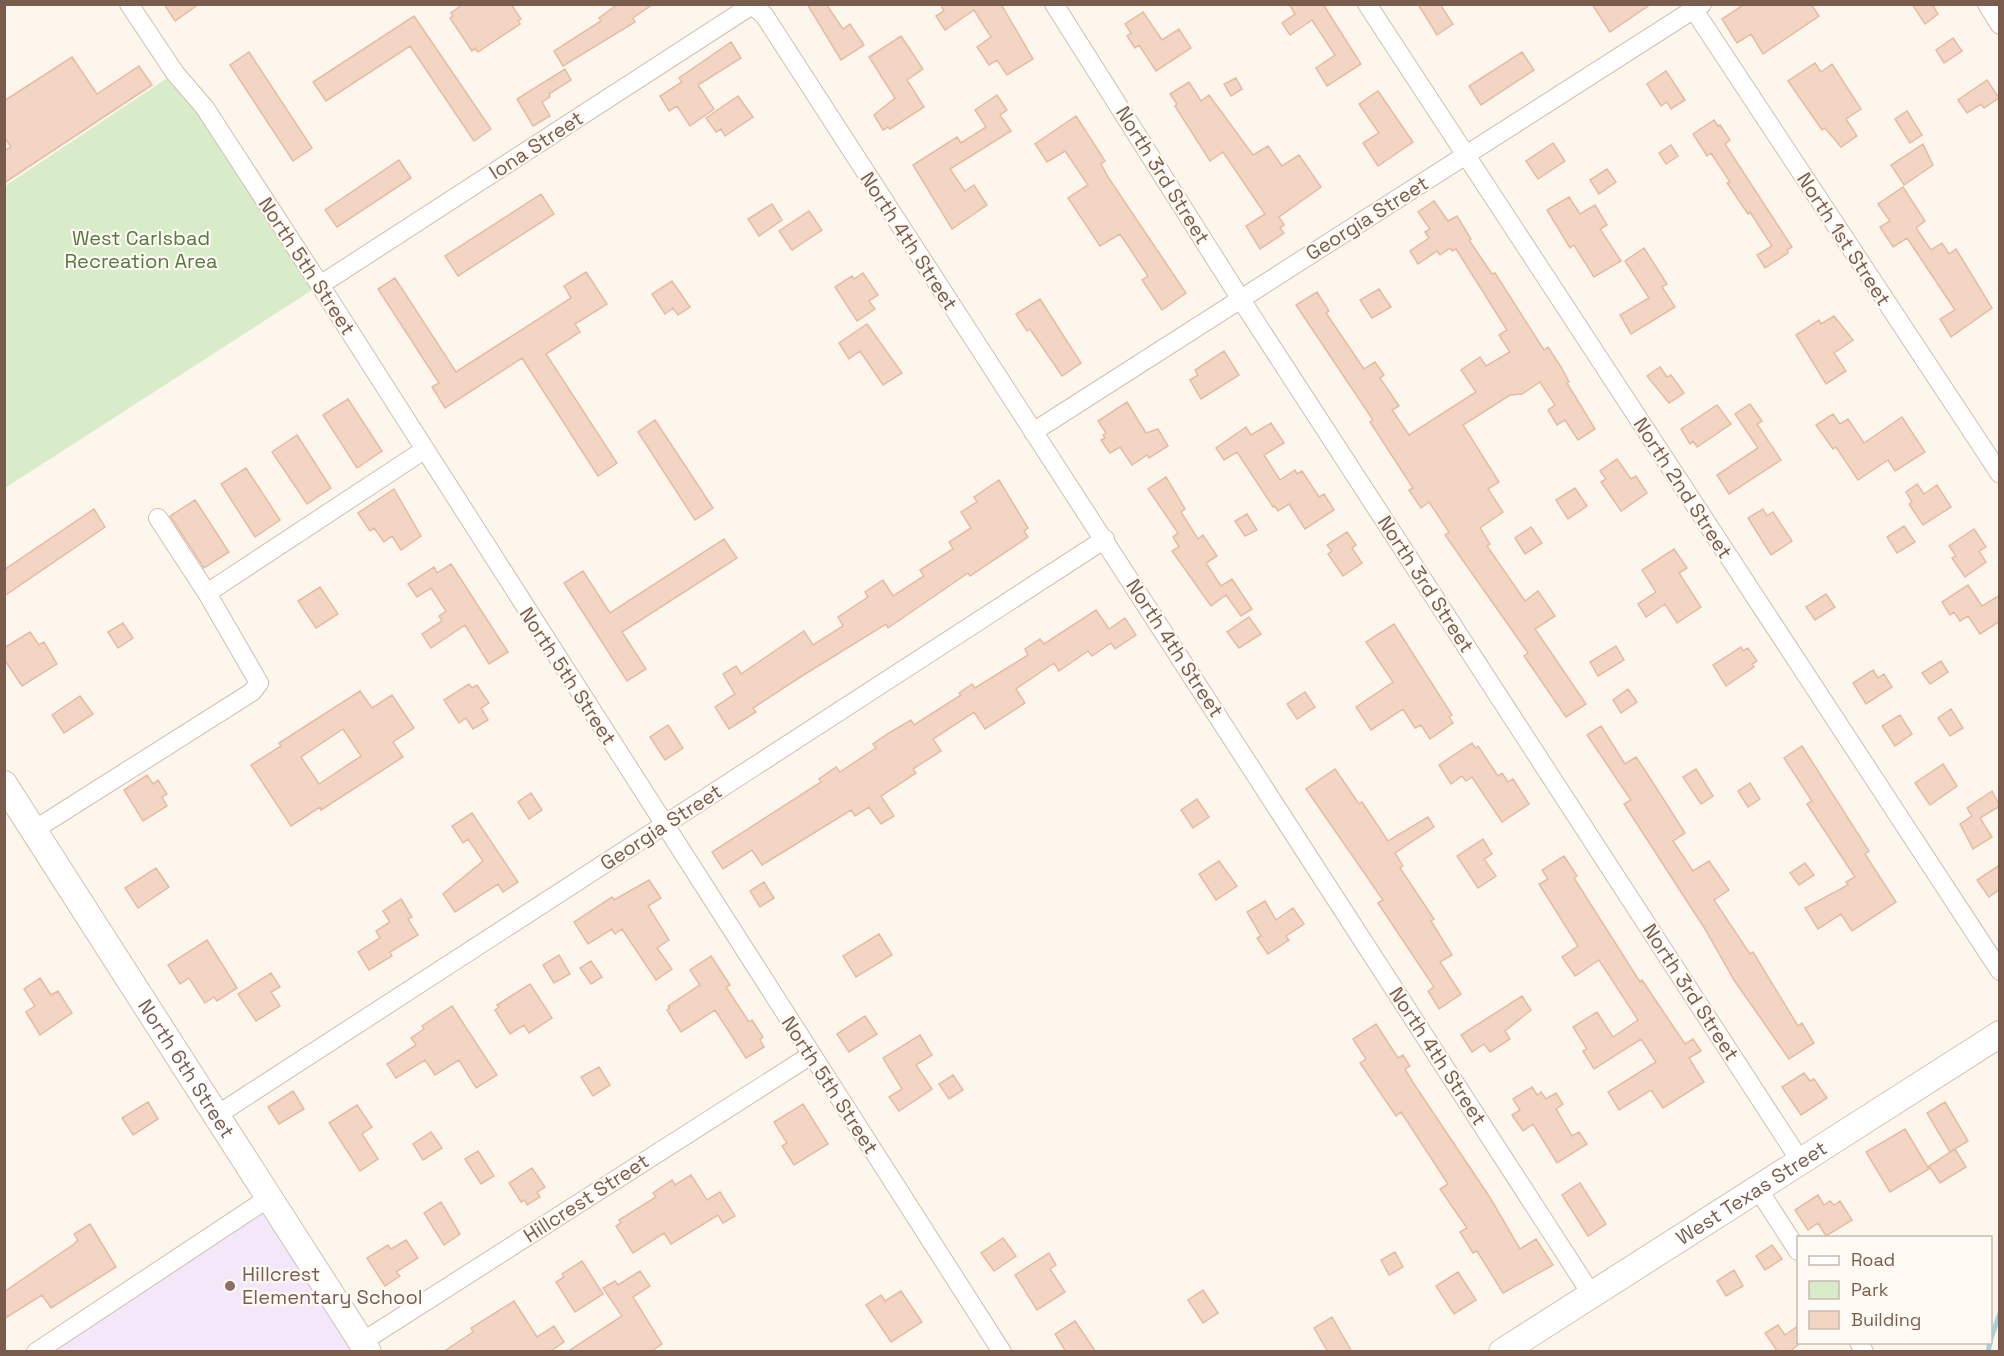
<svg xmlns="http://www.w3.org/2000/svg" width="2004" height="1356" font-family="'Space Grotesk',sans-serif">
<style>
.education{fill:#f3e8fa}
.green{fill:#d8ecc9}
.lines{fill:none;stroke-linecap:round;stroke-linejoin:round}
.stream{stroke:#a5d3da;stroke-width:5}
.building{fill:#f3d5c3;stroke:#e6bba3;stroke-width:1.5;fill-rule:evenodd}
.street-casing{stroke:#d1beb0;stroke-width:20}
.secondary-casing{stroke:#d6c0b0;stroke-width:28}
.street{stroke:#fff;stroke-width:18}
.secondary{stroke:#fff;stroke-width:26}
.education-dot{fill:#8d6e63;stroke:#fffaf3;stroke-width:2}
.labels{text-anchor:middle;stroke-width:4.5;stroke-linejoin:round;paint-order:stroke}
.street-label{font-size:20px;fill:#7a5c4d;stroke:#fffaf3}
.park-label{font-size:20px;fill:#537a41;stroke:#fffaf3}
.education-label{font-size:20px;fill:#785e54;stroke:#fffaf3;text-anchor:start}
</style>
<rect width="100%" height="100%" fill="#fdf6ec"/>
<path class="education" d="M270,1197L368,1352H36Z"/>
<path class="green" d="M175,73L320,285L5,488V186Z"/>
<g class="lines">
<path class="stream" d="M1990,1341L2000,1313
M1988,1352L1990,1342"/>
</g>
<path class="building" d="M164,4H199L175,21Z
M463,4H511L521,19L518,21L520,24L478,52L475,48L472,51L450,18L453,16L451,13Z
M618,4H653L633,18L635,22L563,66L554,51L601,21L599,18Z
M807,4H826L843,29L850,24L864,45L841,60Z
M940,4H1001L1033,59L1007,75L997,60L989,65L977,47L991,37L974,10L945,30L936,16L944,11Z
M1289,4H1323L1361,64L1327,86L1316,68L1335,55L1312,20L1290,35L1282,23L1295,14Z
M1418,4H1440L1453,24L1437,35Z
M1592,4H1651L1610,32Z
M1745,4H1811L1819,16L1763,54L1751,34L1737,43L1722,19Z
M1912,4H1932L1938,14L1925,24Z
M1143,12L1162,40L1179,29L1191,48L1156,71L1139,45L1135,48L1127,36L1131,33L1125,24Z
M414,16L491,129L474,141L410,46L326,101L313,82Z
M901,36L923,69L907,80L924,107L890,129L888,127L883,130L874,115L895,98L869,57Z
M1953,38L1962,51L1944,63L1936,50Z
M731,42L741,58L698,85L714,109L690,126L677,106L669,111L660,96L682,82L679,78Z
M249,52L312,148L293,161L230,65Z
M1522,52L1534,70L1481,105L1469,86Z
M72,57L97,94L139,66L152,85L4,183V151L11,147L4,137V101Z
M1815,63L1821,72L1832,64L1861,109L1846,119L1857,136L1841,147L1825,128L1822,130L1788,81Z
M565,69L571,80L549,94L550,97L542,102L550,116L533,126L517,99Z
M1666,71L1685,100L1671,109L1667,102L1661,106L1647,84Z
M1236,78L1242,89L1231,96L1224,84Z
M1987,80L1999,98L1984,108L1981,104L1967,113L1958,100Z
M1189,82L1201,101L1209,95L1253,155L1268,146L1282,166L1299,155L1321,187L1279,217L1284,225L1280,228L1284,233L1260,249L1246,226L1265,214L1223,152L1210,161L1175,106L1177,104L1170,94Z
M1378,91L1413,142L1378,166L1363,143L1379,133L1359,104Z
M997,95L1007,110L1000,115L1011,131L950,169L965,191L974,185L987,205L952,229L913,165L957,137L961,143L986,127L975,110Z
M738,96L753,117L725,136L721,129L716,132L706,118Z
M1907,111L1922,135L1910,143L1895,119Z
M1076,116L1105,161L1101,164L1108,177L1186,293L1162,310L1142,280L1148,276L1120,234L1100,246L1068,198L1088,185L1065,151L1047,162L1035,144Z
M1714,120L1718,126L1720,125L1730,140L1725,144L1792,247L1787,250L1788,253L1765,268L1757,255L1772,246L1750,212L1748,214L1727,183L1730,182L1711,153L1707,156L1693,134Z
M1553,143L1565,161L1538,179L1526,161Z
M1923,144L1933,165L1904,185L1891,165Z
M1671,145L1678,156L1666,164L1659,153Z
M399,160L411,178L337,227L325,210Z
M1607,169L1616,182L1599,194L1590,180Z
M1903,187L1925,221L1916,228L1931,250L1942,243L1949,254L1956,249L1992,308L1951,337L1940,319L1955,310L1907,238L1893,247L1880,227L1890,221L1878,204Z
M541,194L554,214L458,276L445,256Z
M1569,197L1580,214L1595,205L1607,225L1600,229L1621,261L1594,277L1574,245L1570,248L1547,210Z
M1434,201L1448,221L1457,216L1471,239L1469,240L1492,274L1495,273L1544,350L1548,347L1561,367L1569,382L1567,383L1595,429L1578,440L1565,420L1557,425L1548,410L1555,405L1540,382L1522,394L1510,395L1463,425L1499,482L1488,489L1503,512L1480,528L1490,544L1487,546L1525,601L1538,591L1555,616L1535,629L1586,704L1566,717L1524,656L1528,653L1445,535L1449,532L1429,502L1421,508L1409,490L1413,488L1370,422L1373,420L1296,305L1317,292L1329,311L1326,313L1364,369L1375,362L1384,375L1380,378L1399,406L1392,410L1409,435L1476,392L1461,370L1480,357L1486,366L1510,352L1499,335L1507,330L1456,249L1452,251L1450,248L1440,255L1437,251L1418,264L1410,251L1429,238L1425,232L1430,229L1418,212Z
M772,204L782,220L759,236L748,219Z
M809,211L822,230L792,250L779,231Z
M1644,248L1667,284L1662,287L1675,307L1631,334L1620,315L1649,298L1625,261Z
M586,272L607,304L575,324L580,332L546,354L617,463L598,476L522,358L445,408L432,387L439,383L378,289L395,278L456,372L571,298L564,286Z
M863,273L878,295L869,301L875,309L857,321L835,287L852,276L854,279Z
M672,281L690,307L678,315L673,308L665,314L652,294Z
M1379,289L1391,307L1372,318L1360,300Z
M1040,299L1081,363L1062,376L1030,329L1027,331L1016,314Z
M1834,316L1853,340L1834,353L1846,371L1826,384L1796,335L1819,320L1821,324Z
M867,324L902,373L883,385L860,351L849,359L839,343Z
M1224,351L1239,375L1201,399L1190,380L1198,375L1195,370Z
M1660,367L1667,377L1671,375L1684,393L1669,403L1647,376Z
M348,399L382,451L357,468L323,415Z
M1127,402L1146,433L1158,429L1168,446L1149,458L1147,455L1132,465L1120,447L1110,453L1101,440L1105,438L1103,435L1106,433L1098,421Z
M1750,404L1762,421L1757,424L1781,460L1729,494L1717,475L1758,448L1735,414Z
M1717,405L1731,424L1697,447L1693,441L1690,444L1681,429Z
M1833,414L1840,424L1848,419L1864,443L1902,417L1925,452L1895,471L1888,460L1858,480L1836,447L1833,449L1816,425Z
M655,420L713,508L695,520L638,432Z
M1271,423L1284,443L1264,455L1280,480L1295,470L1297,474L1302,471L1319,497L1324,494L1334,510L1305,529L1289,504L1278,511L1275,506L1273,507L1237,452L1224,460L1216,448L1246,427L1251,435Z
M297,435L331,488L307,504L272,452Z
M1617,459L1631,479L1636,476L1647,493L1621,511L1601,482L1606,479L1600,471Z
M246,468L280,520L255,537L221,484Z
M1166,477L1185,509L1181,512L1198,539L1203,535L1217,556L1206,563L1221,586L1232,579L1252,609L1241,616L1226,595L1211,606L1172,551L1179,547L1173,537L1178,533L1148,489Z
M999,480L1028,528L1024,531L1028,537L970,576L968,573L888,628L886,624L805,674L753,708L756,712L729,729L715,707L735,694L723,674L736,666L741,674L804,631L813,645L843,626L838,617L868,597L865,592L883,580L893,596L924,576L920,570L953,549L949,542L971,528L961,512L977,502L974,497Z
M1917,484L1924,494L1937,485L1951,507L1923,525L1909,504L1912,502L1906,492Z
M1575,488L1587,506L1568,519L1556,500Z
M394,489L421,536L401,550L392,536L384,542L374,528L370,531L358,513Z
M195,500L229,552L204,568L170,516Z
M94,509L105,527L4,596V570Z
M1763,509L1767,516L1773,512L1792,541L1771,555L1748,518Z
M1247,514L1257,530L1245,536L1235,521Z
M1904,526L1915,542L1897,553L1887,537Z
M1531,527L1542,543L1525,554L1515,538Z
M1974,529L1986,547L1979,551L1986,562L1965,577L1952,558L1956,556L1949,546Z
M1347,532L1356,545L1352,548L1362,563L1343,576L1328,554L1332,551L1327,545Z
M724,539L737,558L622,632L646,669L627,681L564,583L583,571L610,613Z
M1674,549L1687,568L1679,573L1701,607L1677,623L1665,604L1646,617L1638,604L1656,592L1642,570Z
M451,564L508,652L489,664L465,625L431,648L422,634L442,621L439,616L446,611L431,588L417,597L408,584L434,567L437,573Z
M1968,585L1982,606L2000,595V621L1980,634L1968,616L1960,621L1954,612L1950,615L1942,602Z
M320,587L338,614L316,628L298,601Z
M1826,594L1835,607L1815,620L1806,607Z
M1096,610L1109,629L1125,618L1136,635L1115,649L1111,643L1092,656L1088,651L1059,671L1054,663L1016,689L1025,703L985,729L974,712L933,739L941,751L913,769L916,773L881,796L894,816L881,824L869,807L855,816L851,810L762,865L752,850L723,869L712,852L821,782L819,779L836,767L840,772L876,748L873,744L889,733L911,720L914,725L961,695L959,693L972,684L975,688L1028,655L1025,649L1040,639L1044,644Z
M1249,617L1261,634L1239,648L1227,632Z
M123,623L133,638L118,648L108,632Z
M1394,624L1452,715L1449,717L1453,723L1430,739L1421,725L1415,728L1403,709L1371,730L1356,707L1393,682L1366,642Z
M30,632L39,645L44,642L57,664L22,686L4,659V648Z
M1616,646L1624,660L1598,676L1590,662Z
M1741,647L1743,651L1748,648L1757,661L1752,664L1754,667L1726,686L1713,665Z
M1941,661L1948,672L1930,684L1922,673Z
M1873,670L1878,678L1884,674L1892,687L1866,704L1853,683Z
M469,684L472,688L477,685L489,703L481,708L488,720L473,729L466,718L459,723L444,700Z
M1628,689L1637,702L1621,713L1613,700Z
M360,691L372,708L392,695L414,728L393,742L403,757L321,810L320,807L291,826L251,765L281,746L279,743ZM343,729L361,756L319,784L301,757Z
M1305,692L1315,707L1297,719L1287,704Z
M80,696L93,714L64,733L52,715Z
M1951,709L1963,728L1950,736L1938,718Z
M1900,715L1912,734L1895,746L1882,726Z
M668,725L683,748L665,760L650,737Z
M1601,726L1625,764L1636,757L1648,775L1685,833L1673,841L1693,871L1709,861L1729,890L1714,900L1750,954L1753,952L1798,1026L1802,1023L1814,1043L1789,1059L1734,980L1705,929L1624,804L1631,800L1587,735Z
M1472,743L1475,748L1478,746L1498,776L1502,773L1508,782L1513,779L1529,804L1502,822L1472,777L1466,781L1462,776L1451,784L1439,765Z
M1802,746L1869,851L1865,854L1896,902L1852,931L1841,914L1818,929L1805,908L1848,885L1846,882L1855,877L1807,804L1812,801L1784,758Z
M1943,764L1957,786L1930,805L1915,783Z
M1335,769L1359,804L1362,802L1388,841L1428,817L1434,827L1395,853L1403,866L1400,868L1434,919L1431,921L1452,955L1440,962L1461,994L1439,1009L1428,991L1434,987L1378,903L1383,900L1306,789Z
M1696,769L1713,796L1701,804L1683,777Z
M147,775L153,784L158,780L167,794L162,797L167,806L143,821L124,790Z
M1750,783L1760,799L1748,807L1738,791Z
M1992,791L2000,806L1980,818L1992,837L1973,849L1960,824L1972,816L1967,808Z
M531,793L542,810L529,819L518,802Z
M1197,799L1209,817L1193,828L1181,810Z
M472,813L518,882L503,892L498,884L455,912L443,894L483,861L468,839L463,843L452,826Z
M1483,839L1492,854L1484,859L1496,876L1478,888L1457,856Z
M1564,856L1577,876L1574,878L1640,982L1642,980L1685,1044L1693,1039L1701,1051L1689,1058L1704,1082L1663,1108L1651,1090L1619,1110L1608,1092L1656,1062L1641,1039L1594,1069L1583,1051L1587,1049L1573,1027L1597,1012L1613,1037L1638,1020L1599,960L1575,976L1562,957L1578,946L1539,884L1548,879L1542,870Z
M1219,861L1237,886L1216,900L1199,874Z
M1805,863L1814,875L1799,885L1790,873Z
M2000,865V889L1989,897L1977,880Z
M156,868L169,887L138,908L125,888Z
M649,880L661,898L648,906L669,940L657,948L672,969L656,980L622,929L615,934L612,929L588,944L574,922L612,897L614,900Z
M764,882L774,898L760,907L750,891Z
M401,899L412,917L408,919L418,935L390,952L392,956L369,970L358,952L380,938L376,931L390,922L383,911Z
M1265,901L1276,920L1293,908L1304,924L1286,936L1289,940L1268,954L1257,938L1261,936L1247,912Z
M879,934L892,955L856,977L843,956Z
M207,940L237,988L217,1001L214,997L205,1003L189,978L180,984L168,965Z
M559,955L570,974L554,983L543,965Z
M711,956L730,985L726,987L749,1022L752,1020L763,1037L760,1040L764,1047L746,1058L715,1010L681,1032L667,1010L670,1008L668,1006L700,985L690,970Z
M591,961L602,977L591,984L580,968Z
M271,973L280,987L271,992L280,1006L256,1021L238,994Z
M40,978L51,995L58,991L72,1013L40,1035L26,1012L35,1006L24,989Z
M530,984L552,1018L529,1033L524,1025L510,1034L495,1010L499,1007L497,1005Z
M1522,996L1531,1010L1505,1031L1510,1039L1490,1052L1484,1044L1472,1052L1461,1035Z
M452,1006L497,1075L476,1088L459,1060L435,1075L425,1060L396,1078L387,1064L416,1045L411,1038L424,1029L422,1026Z
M865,1016L877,1034L849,1052L837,1034Z
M1376,1024L1398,1058L1403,1055L1410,1066L1405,1069L1412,1081L1489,1196L1520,1249L1536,1239L1553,1265L1503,1293L1477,1251L1473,1253L1460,1232L1467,1228L1440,1189L1448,1184L1401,1112L1396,1116L1360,1063L1366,1059L1353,1039Z
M920,1035L932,1055L916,1065L932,1089L899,1111L889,1097L902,1089L883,1058Z
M599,1067L610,1085L593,1096L581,1077Z
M1804,1073L1810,1081L1814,1079L1827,1098L1801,1115L1782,1087Z
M953,1075L963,1090L949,1099L939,1084Z
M1532,1087L1537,1095L1541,1092L1546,1099L1556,1093L1563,1104L1556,1109L1572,1136L1579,1132L1587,1144L1557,1163L1533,1124L1523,1131L1512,1115L1520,1110L1513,1099Z
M293,1091L304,1109L279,1124L268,1107Z
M148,1102L158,1119L133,1135L122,1118Z
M1945,1102L1968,1141L1950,1152L1927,1113Z
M803,1104L828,1144L794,1165L782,1146L787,1143L774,1122Z
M357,1105L372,1127L362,1134L378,1159L360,1171L329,1123Z
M1905,1129L1929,1169L1890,1192L1866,1152Z
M431,1132L442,1148L423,1160L413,1144Z
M1955,1149L1966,1167L1940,1183L1929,1166Z
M478,1151L494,1176L481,1184L465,1159Z
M532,1168L545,1187L537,1192L540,1197L527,1205L525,1200L521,1202L509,1183Z
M691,1175L707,1200L720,1192L735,1216L723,1223L718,1215L671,1244L664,1233L633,1253L616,1226L621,1223L619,1220L656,1197L653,1193L672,1180L675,1185Z
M1580,1183L1606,1224L1588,1236L1562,1195Z
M1818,1195L1824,1205L1830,1201L1834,1205L1840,1201L1852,1220L1826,1236L1818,1223L1808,1230L1795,1210Z
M441,1202L460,1234L444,1245L424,1213Z
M90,1224L116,1267L51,1308L42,1295L4,1319V1292L74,1244L78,1240L74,1234Z
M1003,1238L1016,1256L994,1271L981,1253Z
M406,1240L418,1258L396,1272L400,1276L385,1286L367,1258L388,1245L391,1249Z
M1772,1245L1782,1259L1765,1270L1756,1256Z
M1395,1252L1403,1267L1389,1275L1381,1260Z
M1049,1253L1056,1265L1050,1269L1065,1292L1037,1310L1015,1275Z
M582,1261L603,1294L575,1312L556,1282L564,1277L562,1274Z
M1734,1270L1743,1286L1726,1296L1717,1281Z
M640,1271L650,1286L633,1297L662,1344L650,1352H567L622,1316L603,1288L615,1281L618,1285Z
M1458,1272L1476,1300L1454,1314L1436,1286Z
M1203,1290L1218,1313L1203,1323L1188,1300Z
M901,1291L922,1322L891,1342L866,1305L881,1295L885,1301Z
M514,1301L537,1337L554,1326L564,1342L549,1352H443L473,1332L471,1328Z
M1332,1317L1352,1352H1328L1314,1328Z
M1075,1321L1096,1352H1066L1055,1334Z
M1778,1325L1785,1335L1798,1326V1345L1789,1352H1778L1765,1333Z"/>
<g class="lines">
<defs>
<path id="street" d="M129,4L175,73L205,108L320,285L1002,1352
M1054,4L1240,298L1801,1162
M1367,4L2000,971
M1690,4L2000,474
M1987,4L2000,25
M320,285L752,5L764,15L1592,1295
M1033,432L1702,4
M207,593L424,450
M34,830L252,692L259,683L207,593L158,518
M217,1115L1105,539
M1758,1189L1798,1251
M362,1342L811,1055
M1859,1342L1864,1352
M36,1352L270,1197"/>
<g id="secondary">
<path id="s1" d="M4,784L368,1352"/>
<path id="s2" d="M1502,1352L2000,1034"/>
</g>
</defs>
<use href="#street" class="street-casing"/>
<use href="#secondary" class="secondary-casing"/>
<use href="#street" class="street"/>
<use href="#secondary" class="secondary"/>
</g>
<circle class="education-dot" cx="230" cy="1286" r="6"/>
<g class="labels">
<g class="street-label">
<text transform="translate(536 145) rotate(-33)" y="7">Iona Street</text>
<text transform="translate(1163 175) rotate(58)" y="7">North 3rd Street</text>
<text transform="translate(1367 218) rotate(-32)" y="7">Georgia Street</text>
<text transform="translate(1844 239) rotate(57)" y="7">North 1st Street</text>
<text transform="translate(909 241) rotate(57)" y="7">North 4th Street</text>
<text transform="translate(307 266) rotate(57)" y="7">North 5th Street</text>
<text transform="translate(1683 488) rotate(57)" y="7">North 2nd Street</text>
<text transform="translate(1426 584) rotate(57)" y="7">North 3rd Street</text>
<text transform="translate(1175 648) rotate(57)" y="7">North 4th Street</text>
<text transform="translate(568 676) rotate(57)" y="7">North 5th Street</text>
<text transform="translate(661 827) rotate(-33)" y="7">Georgia Street</text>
<text transform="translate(1691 992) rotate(57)" y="7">North 3rd Street</text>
<text transform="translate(1438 1056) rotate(57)" y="7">North 4th Street</text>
<text dy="7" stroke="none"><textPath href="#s1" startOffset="338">North 6th Street</textPath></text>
<text transform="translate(830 1085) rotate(57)" y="7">North 5th Street</text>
<text dy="7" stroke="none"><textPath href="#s2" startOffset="296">West Texas Street</textPath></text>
<text transform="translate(586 1198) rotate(-33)" y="7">Hillcrest Street</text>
</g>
<g class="park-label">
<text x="141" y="245">West Carlsbad<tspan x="141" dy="23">Recreation Area</tspan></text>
</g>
<g class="education-label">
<text x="242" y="1281">Hillcrest<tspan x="242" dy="23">Elementary School</tspan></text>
</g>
</g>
<rect width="2004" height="1356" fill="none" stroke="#7a5c4d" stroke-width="12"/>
<rect x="1797" y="1236" width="195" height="108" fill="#fffaf3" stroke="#cabbb1" stroke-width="1.5"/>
<rect x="1809" y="1256" width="30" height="9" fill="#ffffff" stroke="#cabbb1" stroke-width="1.5"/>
<text x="1851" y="1266" font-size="18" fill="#7a5c4d">Road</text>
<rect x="1809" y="1281" width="30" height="18" fill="#d8ecc9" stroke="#cabbb1" stroke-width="1.5"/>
<text x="1851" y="1296" font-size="18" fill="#7a5c4d">Park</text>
<rect x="1809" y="1311" width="30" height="18" fill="#f3d5c3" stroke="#cabbb1" stroke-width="1.5"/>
<text x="1851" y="1326" font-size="18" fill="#7a5c4d">Building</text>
</svg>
